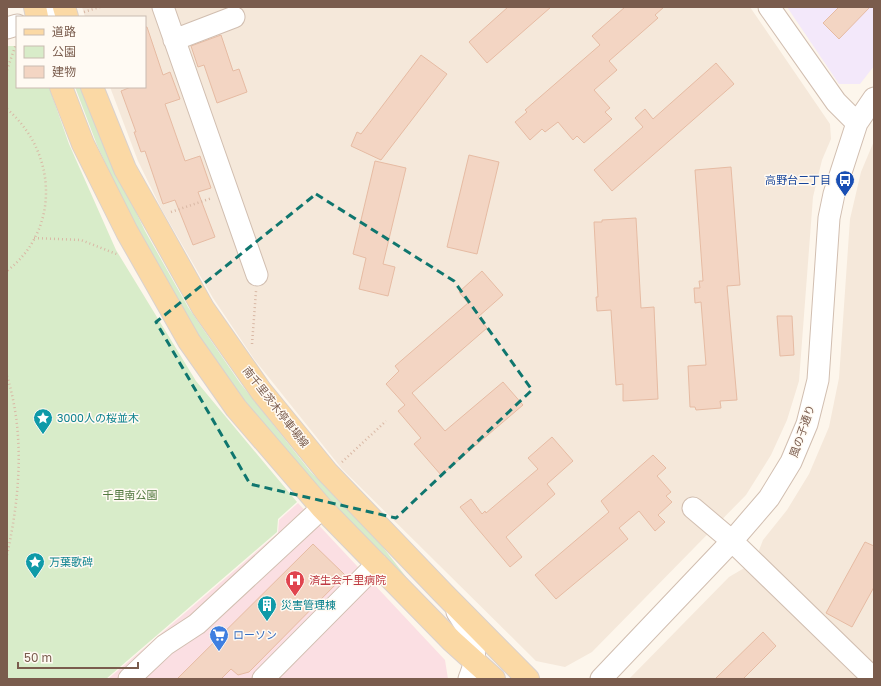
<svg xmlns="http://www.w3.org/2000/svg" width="881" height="686" font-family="'Golos Text','Noto Sans JP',sans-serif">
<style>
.residential{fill:#f5e8da}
.education{fill:#f3e8fa}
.medical{fill:#fbdfe3}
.green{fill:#d8ecc9}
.building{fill:#f3d5c3;stroke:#e6bba3}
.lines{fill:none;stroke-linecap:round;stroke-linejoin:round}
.minor-casing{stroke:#d1beb0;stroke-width:23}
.major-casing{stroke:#dad1cd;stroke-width:24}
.path{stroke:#d9b8a5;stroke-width:2.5;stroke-dasharray:1 3;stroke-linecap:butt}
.minor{stroke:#fff;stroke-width:21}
.major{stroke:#fbd9a5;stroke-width:22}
.marked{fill:none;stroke:#0f766e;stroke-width:3;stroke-dasharray:8 5;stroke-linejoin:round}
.labels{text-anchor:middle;stroke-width:3;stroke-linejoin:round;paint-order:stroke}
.transit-label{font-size:11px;fill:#164399;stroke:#fffaf3;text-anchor:end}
.street-label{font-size:11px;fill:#7a5c4d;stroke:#fffaf3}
.culture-label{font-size:11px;fill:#0d838f;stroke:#fffaf3;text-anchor:start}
.park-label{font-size:11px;fill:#537a41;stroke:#fffaf3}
.health-label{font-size:11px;fill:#be3a42;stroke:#fffaf3;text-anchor:start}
.shop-label{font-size:11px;fill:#366cbe;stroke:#fffaf3;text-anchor:start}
</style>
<rect width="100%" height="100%" fill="#fdf6ec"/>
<path class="residential" d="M82,7H750L830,124L831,139L822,160L813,197L799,381L787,420L771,455L746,495L592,652L565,667L536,661L342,469L254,359L213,298L162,210L138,161L110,87H145V17H85Z
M874,141V671L758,553L763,540L787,510L809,474L829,427L839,378L850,219L861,172Z
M746,567L860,679H629L729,577Z"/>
<path class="education" d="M787,7H874V66L860,84H839Z"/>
<path class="medical" d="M298,503L445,660L448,679H108L278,533L279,520Z"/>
<path class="green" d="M7,46H17V87H49L69,144L116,250L196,381L297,502L278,519L277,532L106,679H7Z
M75,87H82L109,156L145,231L188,307L240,383L310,471L382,546L417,591L337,510L267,431L224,374L173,296L133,222L97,145Z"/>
<path class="building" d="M508,7H551L487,63L469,42Z
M625,7H664L655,15L658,18L609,61L617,70L594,90L610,108L605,112L612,119L584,143L577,136L573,140L558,122L545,132L542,129L530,140L515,122L527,112L525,110L600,45L592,36Z
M839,7H870L839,39L823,23Z
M145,27H147L163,75L170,72L180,99L165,104L185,161L200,156L211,188L198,192L215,237L193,245L175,200L163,204L145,151L141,152L134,132H136L121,91L131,87H145Z
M221,35L233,71L239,69L247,92L217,103L204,65L198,67L191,46Z
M421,55L447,74L381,160L351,146L357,132L361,134Z
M716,63L734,84L612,191L594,170L643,127L635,118L645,109L653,119Z
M469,155L499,162L477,254L447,247Z
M375,161L406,168L383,264L395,267L388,296L359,289L366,258L353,254Z
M731,167L740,285L727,286L737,400L720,401L721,408L696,410L695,407H690L688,366L706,365L701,302L695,303L694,288H700L699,281H703L695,170Z
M636,218L641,308L654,307L658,399L623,401V384L616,385L611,310L597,311L596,297H598L594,222H602V220Z
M482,271L503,295L478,317L487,328L412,393L445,431L503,382L523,405L441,475L414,444L421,438L398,411L405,405L386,384L399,371L395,366L468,303L459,292Z
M777,316H792L794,355L780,356Z
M552,437L573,461L547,484L555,494L506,537L522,557L510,567L472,522L460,507L471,499L482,514L485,511L486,513L538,469L528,458Z
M653,455L666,468L657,476L671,492L666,496L672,502L658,515L665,522L655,531L639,511L619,528L628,539L556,599L535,575L609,512L601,501Z
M865,542L874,546V587L852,627L826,613Z
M313,544L345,575L249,672L238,675L231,669L221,679H177Z
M763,632L776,646L743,679H715Z"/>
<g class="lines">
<defs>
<path id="minor" d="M163,7L257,275
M769,7L836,102L857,123
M44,17L64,11
M7,28L17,25
M174,40L234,17
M693,508L732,541L874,679
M457,612C467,627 477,642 474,661C474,667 471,673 469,679
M129,679L165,645L197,624L322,508
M263,679L377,564
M601,679L732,541L769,498L791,462L807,424L818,380L829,218L834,194L857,123L874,98"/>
<path id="major" d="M35,7L37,17
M64,7L67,17
M61,87L83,144L127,232L189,341L236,408L322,508L452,641L494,679
M92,87L125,169L203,308L261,391L327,472L444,594L528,679"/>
</defs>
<use href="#minor" class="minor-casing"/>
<use href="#major" class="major-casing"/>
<path class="path" d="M84,12L100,7
M7,70L16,44
M7,109C57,152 61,229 7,271
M171,212L212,198
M34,238L81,240L119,255
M252,344L256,291
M7,376C25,434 20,496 7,555
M342,462L386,421"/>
<use href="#minor" class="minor"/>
<use href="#major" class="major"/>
</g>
<path class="marked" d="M316,194L454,281L532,390L396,518L250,484L156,322Z"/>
<defs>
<symbol id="bus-pin" viewBox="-11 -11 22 30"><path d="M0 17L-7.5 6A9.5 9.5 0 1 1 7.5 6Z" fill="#1a4fb4" stroke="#fffaf3"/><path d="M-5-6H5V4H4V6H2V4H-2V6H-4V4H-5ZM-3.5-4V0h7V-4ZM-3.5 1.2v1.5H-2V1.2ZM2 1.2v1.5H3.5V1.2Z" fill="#fff"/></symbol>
<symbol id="sight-pin" viewBox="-11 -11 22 30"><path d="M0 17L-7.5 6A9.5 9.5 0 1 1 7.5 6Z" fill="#0f9aa8" stroke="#fffaf3"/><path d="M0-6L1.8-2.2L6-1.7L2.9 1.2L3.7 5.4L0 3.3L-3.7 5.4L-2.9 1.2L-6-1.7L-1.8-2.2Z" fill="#fff"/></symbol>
<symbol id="hospital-pin" viewBox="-11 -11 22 30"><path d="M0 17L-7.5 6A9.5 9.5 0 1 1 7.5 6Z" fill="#e0444e" stroke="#fffaf3"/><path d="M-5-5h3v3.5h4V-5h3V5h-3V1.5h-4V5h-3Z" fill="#fff"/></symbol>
<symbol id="building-pin" viewBox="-11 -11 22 30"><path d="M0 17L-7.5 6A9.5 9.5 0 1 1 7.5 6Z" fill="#0f9aa8" stroke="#fffaf3"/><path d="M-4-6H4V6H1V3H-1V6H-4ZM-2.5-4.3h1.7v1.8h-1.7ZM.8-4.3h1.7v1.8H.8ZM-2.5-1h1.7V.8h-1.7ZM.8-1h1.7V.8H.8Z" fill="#fff"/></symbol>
<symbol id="supermarket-pin" viewBox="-11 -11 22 30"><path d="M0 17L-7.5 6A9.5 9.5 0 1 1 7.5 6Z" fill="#3f7fe0" stroke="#fffaf3"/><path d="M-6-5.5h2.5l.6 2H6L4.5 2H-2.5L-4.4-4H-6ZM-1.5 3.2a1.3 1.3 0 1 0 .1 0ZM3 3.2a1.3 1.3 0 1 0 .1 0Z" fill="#fff"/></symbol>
</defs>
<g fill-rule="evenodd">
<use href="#bus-pin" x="834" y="169" width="22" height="30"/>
<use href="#sight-pin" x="32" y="407" width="22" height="30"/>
<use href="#sight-pin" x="24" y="551" width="22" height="30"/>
<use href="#hospital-pin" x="284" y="569" width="22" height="30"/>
<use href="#building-pin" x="256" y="594" width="22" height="30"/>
<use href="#supermarket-pin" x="208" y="624" width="22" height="30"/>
</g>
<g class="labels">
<g class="transit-label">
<text x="831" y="184">高野台二丁目</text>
</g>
<g class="street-label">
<text transform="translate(276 407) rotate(52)" y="4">南千里茨木停車場線</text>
<text transform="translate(802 431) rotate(-71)" y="4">風の子通り</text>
</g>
<g class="culture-label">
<text x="57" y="422">3000人の桜並木</text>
<text x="49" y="566">万葉歌碑</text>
<text x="281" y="609">災害管理棟</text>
</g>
<g class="park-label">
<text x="130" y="499">千里南公園</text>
</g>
<g class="health-label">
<text x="309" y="584">済生会千里病院</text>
</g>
<g class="shop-label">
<text x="233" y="639">ローソン</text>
</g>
</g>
<rect width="881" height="686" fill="none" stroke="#7a5c4d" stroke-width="16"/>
<rect x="16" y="16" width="130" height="72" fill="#fffaf3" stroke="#cabbb1"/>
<rect x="24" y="29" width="20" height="6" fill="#fbd9a5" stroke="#cabbb1"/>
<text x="52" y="36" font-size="12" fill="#7a5c4d">道路</text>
<rect x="24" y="46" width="20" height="12" fill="#d8ecc9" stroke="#cabbb1"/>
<text x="52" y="56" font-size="12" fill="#7a5c4d">公園</text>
<rect x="24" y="66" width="20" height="12" fill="#f3d5c3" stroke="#cabbb1"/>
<text x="52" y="76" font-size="12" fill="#7a5c4d">建物</text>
<path d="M18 662v6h120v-6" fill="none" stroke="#7a5c4d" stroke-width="2"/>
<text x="24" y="662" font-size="12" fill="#7a5c4d" stroke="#fffaf3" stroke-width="3" paint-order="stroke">50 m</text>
</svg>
